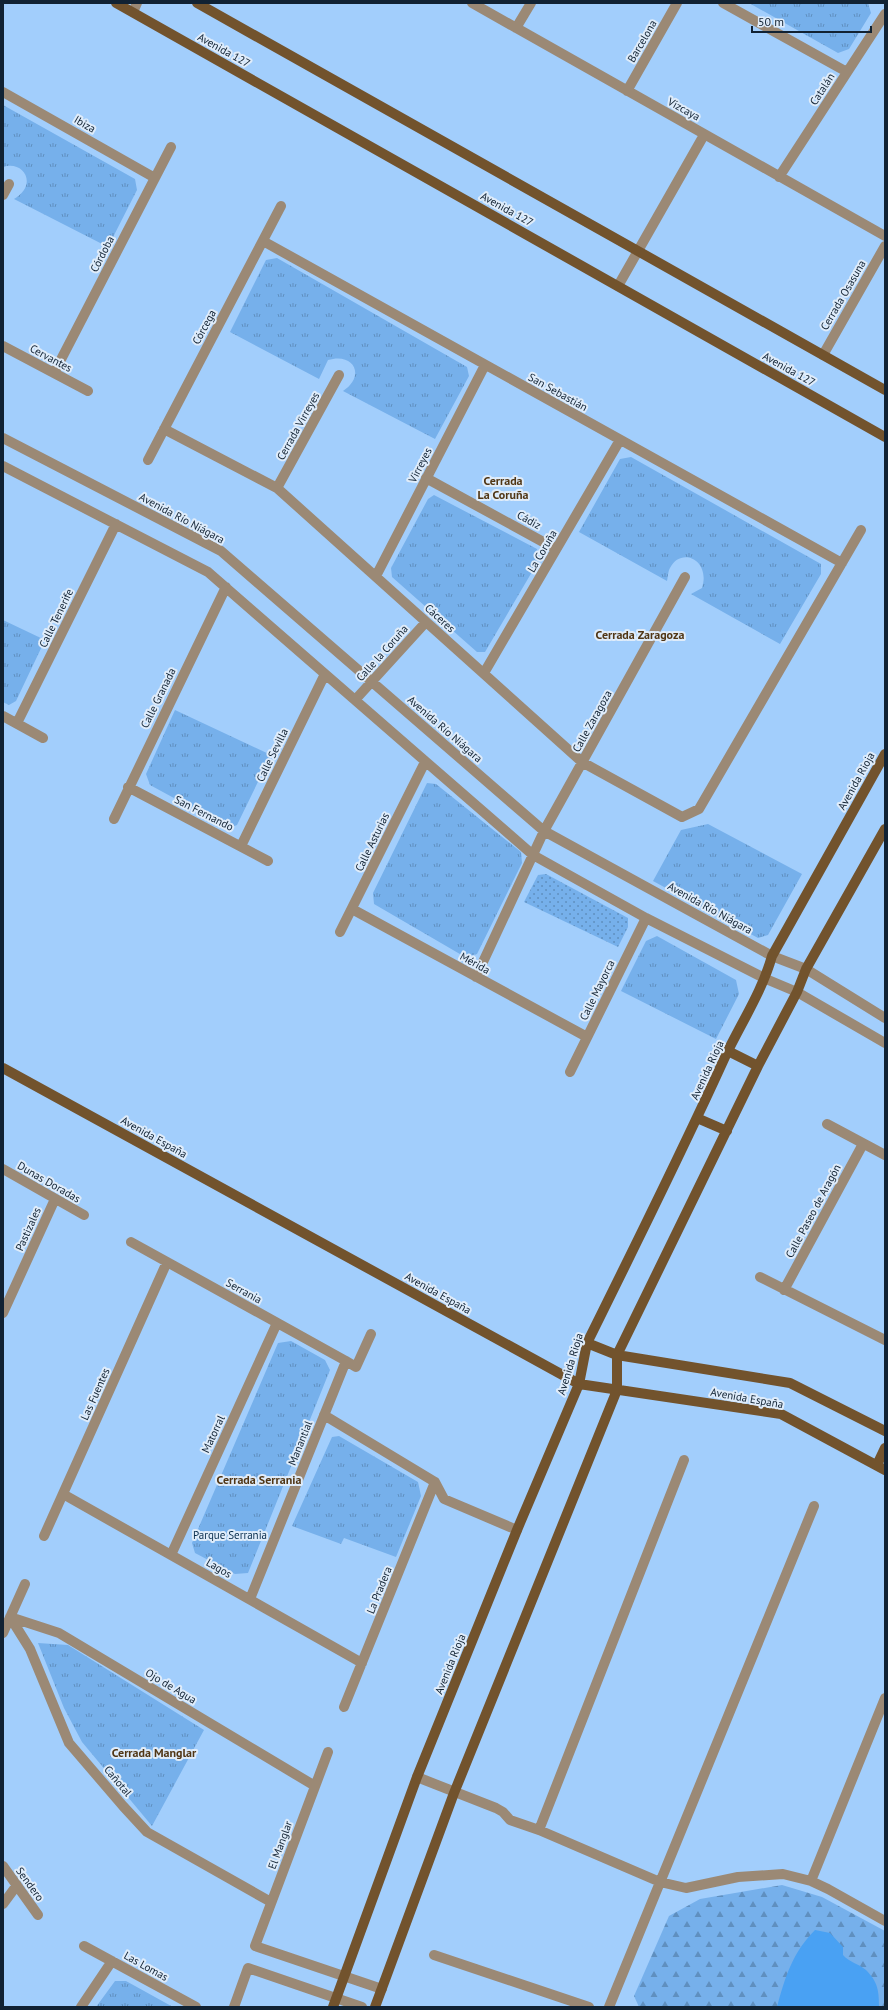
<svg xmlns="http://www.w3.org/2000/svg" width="888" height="2010" font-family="'PT Sans',sans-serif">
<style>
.grass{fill:url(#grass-dots)}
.forest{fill:url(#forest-firs)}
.park{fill:url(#park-tufts)}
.water{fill:#49a1f3}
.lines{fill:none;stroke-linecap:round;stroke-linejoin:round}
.minor{stroke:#9b8975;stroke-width:10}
.major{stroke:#72532d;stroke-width:10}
.labels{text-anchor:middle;stroke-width:4;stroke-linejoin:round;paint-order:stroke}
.street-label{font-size:11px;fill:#123;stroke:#dfecfa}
.park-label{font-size:11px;fill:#072c4c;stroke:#dfecfa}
.neighbourhood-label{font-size:12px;font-weight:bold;fill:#503615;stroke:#dfecfa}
</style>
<defs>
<pattern id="grass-dots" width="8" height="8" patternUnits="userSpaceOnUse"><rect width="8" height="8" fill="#76b0eb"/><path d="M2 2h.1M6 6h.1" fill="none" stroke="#5f8fbf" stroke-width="1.8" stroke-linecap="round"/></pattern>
<pattern id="forest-firs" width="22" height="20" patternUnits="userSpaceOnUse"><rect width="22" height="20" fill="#76b0eb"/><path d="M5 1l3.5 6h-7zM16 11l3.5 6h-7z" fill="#5f8fbf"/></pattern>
<pattern id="park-tufts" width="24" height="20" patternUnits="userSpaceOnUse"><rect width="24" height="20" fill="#76b0eb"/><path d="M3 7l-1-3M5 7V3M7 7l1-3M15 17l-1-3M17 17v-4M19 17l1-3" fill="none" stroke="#5f8fbf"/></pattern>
</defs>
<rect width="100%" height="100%" fill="#a2cefc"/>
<path class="grass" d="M546,874L628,918V927L618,947L524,902L538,875Z"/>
<path class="forest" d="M782,1885L822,1897L885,1931V2007H639L634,1996L669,1916L700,1899Z"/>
<path class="park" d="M749,3H868L871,13L849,49L838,53Z
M3,105L135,179L137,190L108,247L14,199C39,184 23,160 3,167Z
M277,258L467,367L469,376L435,439L343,391C366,376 354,352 328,360L319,379L230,332L266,260Z
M631,457L821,564V574L780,644L691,594L702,588C711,560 681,546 670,568C668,571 668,577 667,581L579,532L620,459Z
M434,495L537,549L539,560L485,652H477L392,577L391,568L428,499Z
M3,620L45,640L16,701L9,705L3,702Z
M175,710L271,755L237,825L229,828L150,785L146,774Z
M427,783L436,784L521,852L522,863L477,954L465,957L374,904L373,893Z
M708,824L802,874L768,935L758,938L653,881L681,830Z
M657,936L736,980L739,994L716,1039L621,991L646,941Z
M291,1341L325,1360L330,1370L248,1573L235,1574L195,1553L192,1543L278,1343Z
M339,1436L418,1482L421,1496L396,1557L344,1538L341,1544L292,1526L332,1437Z
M38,1643L68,1645L204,1730L152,1826L82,1742L64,1708Z
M115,1981H126L173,2007H96Z"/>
<path class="water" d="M815,1930L830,1933L843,1947V1955C849,1962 859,1964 866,1970C878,1982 879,1991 879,2007H777C785,1977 793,1952 815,1930Z"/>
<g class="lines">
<path class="minor" d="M472,3L885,236
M723,3L847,72
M133,12L137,3
M516,28L531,3
M627,91L677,3
M3,92L155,178
M779,177L885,14
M3,195L9,184
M263,241L842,563
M618,286L704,135
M3,346L88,391
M823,355L885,246
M54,373L171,147
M164,429L277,488L582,762L682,817L699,809L861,530
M3,438L221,551L544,831L772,956L806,969L885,1018
M148,460L281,206
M3,466L208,572L533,855L646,918L766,979L797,992L885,1043
M426,478L556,549
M277,488L339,375
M376,576L485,365
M484,673L620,440
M355,700L426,622
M3,716L43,738
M17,723L116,524
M128,787L268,861
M114,819L226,587
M241,846L325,674
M352,909L587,1037
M340,932L425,762
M476,977L544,831L685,577
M570,1072L646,918
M827,1124L885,1155
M3,1169L84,1215
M131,1242L346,1361
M760,1277L885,1340
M784,1290L863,1144
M3,1313L55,1199
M324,1415L435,1482L444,1499L517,1530
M63,1494L362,1663
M44,1536L167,1262
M171,1555L277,1323
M250,1599L346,1361L356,1367L371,1334
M10,1617L30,1649L69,1743L123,1806L147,1832L271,1902
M10,1617L59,1633L315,1786
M3,1633L25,1584
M344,1707L435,1482
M328,1752L255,1946L382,1989
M417,1777L496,1808L503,1812L510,1820L539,1830L660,1882L686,1888L738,1877L783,1874L811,1881L828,1889L885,1921
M539,1830L684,1460
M3,1866L38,1915
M811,1881L885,1698
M3,1904L17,1885
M84,1946L196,2007
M434,1955L589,2007
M81,2007L112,1961
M234,2007L248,1968L362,2007
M609,2007L814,1506"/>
<path class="major" d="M116,3L885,437
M197,3L885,390
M728,1051L758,1066
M3,1068L579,1384L781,1414L885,1470
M697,1118L727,1131
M587,1343L617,1355L790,1383L885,1431
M877,1465L885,1448
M333,2007L417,1777L517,1530L579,1384L587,1343C634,1248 681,1154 725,1057C741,1023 762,992 772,956L885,754
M375,2007L454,1793L617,1390V1355L758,1066L797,992L806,969L885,829"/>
</g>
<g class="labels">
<g class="street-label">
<text transform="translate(642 41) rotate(-60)" y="4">Barcelona</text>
<text transform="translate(224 50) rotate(29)" y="4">Avenida 127</text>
<text transform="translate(822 89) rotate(-57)" y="4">Catalán</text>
<text transform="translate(684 109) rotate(29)" y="4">Vizcaya</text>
<text transform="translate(85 124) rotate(30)" y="4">Ibiza</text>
<text transform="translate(507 209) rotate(29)" y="4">Avenida 127</text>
<text transform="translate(102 254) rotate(-63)" y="4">Córdoba</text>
<text transform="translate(843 295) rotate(-60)" y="4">Cerrada Osasuna</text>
<text transform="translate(204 327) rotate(-62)" y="4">Córcega</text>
<text transform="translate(51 358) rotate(28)" y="4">Cervantes</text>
<text transform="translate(789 369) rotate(29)" y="4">Avenida 127</text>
<text transform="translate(558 392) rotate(29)" y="4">San Sebastián</text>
<text transform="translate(298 426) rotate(-61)" y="4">Cerrada Virreyes</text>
<text transform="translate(420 465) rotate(-63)" y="4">Virreyes</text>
<text transform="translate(182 518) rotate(28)" y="4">Avenida Río Niágara</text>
<text transform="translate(529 520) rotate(29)" y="4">Cádiz</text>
<text transform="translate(542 551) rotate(-60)" y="4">La Coruña</text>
<text transform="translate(56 618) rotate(-64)" y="4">Calle Tenerife</text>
<text transform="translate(440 618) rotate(42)" y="4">Cáceres</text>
<text transform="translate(382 653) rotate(-48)" y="4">Calle la Coruña</text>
<text transform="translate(158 698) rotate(-64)" y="4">Calle Granada</text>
<text transform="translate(592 721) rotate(-61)" y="4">Calle Zaragoza</text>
<text transform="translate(445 729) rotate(41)" y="4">Avenida Río Niágara</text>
<text transform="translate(272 755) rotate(-64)" y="4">Calle Sevilla</text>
<text transform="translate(856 781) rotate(-61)" y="4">Avenida Rioja</text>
<text transform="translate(204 813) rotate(27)" y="4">San Fernando</text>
<text transform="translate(372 842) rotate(-64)" y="4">Calle Asturias</text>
<text transform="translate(710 908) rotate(29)" y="4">Avenida Río Niágara</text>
<text transform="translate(475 963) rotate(29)" y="4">Mérida</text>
<text transform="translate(597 990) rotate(-64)" y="4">Calle Mayorca</text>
<text transform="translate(707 1070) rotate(-65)" y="4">Avenida Rioja</text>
<text transform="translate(154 1137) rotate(29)" y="4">Avenida España</text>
<text transform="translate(49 1182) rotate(30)" y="4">Dunas Doradas</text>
<text transform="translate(813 1211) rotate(-62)" y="4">Calle Paseo de Aragón</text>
<text transform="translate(28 1229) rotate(-66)" y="4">Pastizales</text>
<text transform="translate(244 1291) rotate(29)" y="4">Serrania</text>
<text transform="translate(438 1293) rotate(29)" y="4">Avenida España</text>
<text transform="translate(570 1364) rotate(-73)" y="4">Avenida Rioja</text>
<text transform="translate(95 1394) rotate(-66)" y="4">Las Fuentes</text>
<text transform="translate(747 1398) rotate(10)" y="4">Avenida España</text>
<text transform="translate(213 1434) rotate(-65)" y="4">Matorral</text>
<text transform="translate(300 1443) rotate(-68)" y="4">Manantial</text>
<text transform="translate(219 1568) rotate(30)" y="4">Lagos</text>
<text transform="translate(379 1590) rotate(-68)" y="4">La Pradera</text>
<text transform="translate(450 1664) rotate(-68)" y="4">Avenida Rioja</text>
<text transform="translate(171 1686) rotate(31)" y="4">Ojo de Agua</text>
<text transform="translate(118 1781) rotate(50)" y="4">Cañotal</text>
<text transform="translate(280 1845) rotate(-70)" y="4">El Manglar</text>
<text transform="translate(30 1884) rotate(54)" y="4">Sendero</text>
<text transform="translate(146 1966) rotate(29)" y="4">Las Lomas</text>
</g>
<g class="park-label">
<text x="230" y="1539">Parque Serrania</text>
</g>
<g class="neighbourhood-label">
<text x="503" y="485">Cerrada<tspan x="503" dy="14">La Coruña</tspan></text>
<text x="640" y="639">Cerrada Zaragoza</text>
<text x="259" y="1484">Cerrada Serrania</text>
<text x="154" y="1757">Cerrada Manglar</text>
</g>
</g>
<rect width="888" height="2010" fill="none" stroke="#112233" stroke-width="8"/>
<path d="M752 26v6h119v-6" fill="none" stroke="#112233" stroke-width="2"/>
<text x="758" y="26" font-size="12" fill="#112233" stroke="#dfecfa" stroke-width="3" paint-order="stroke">50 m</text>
</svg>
